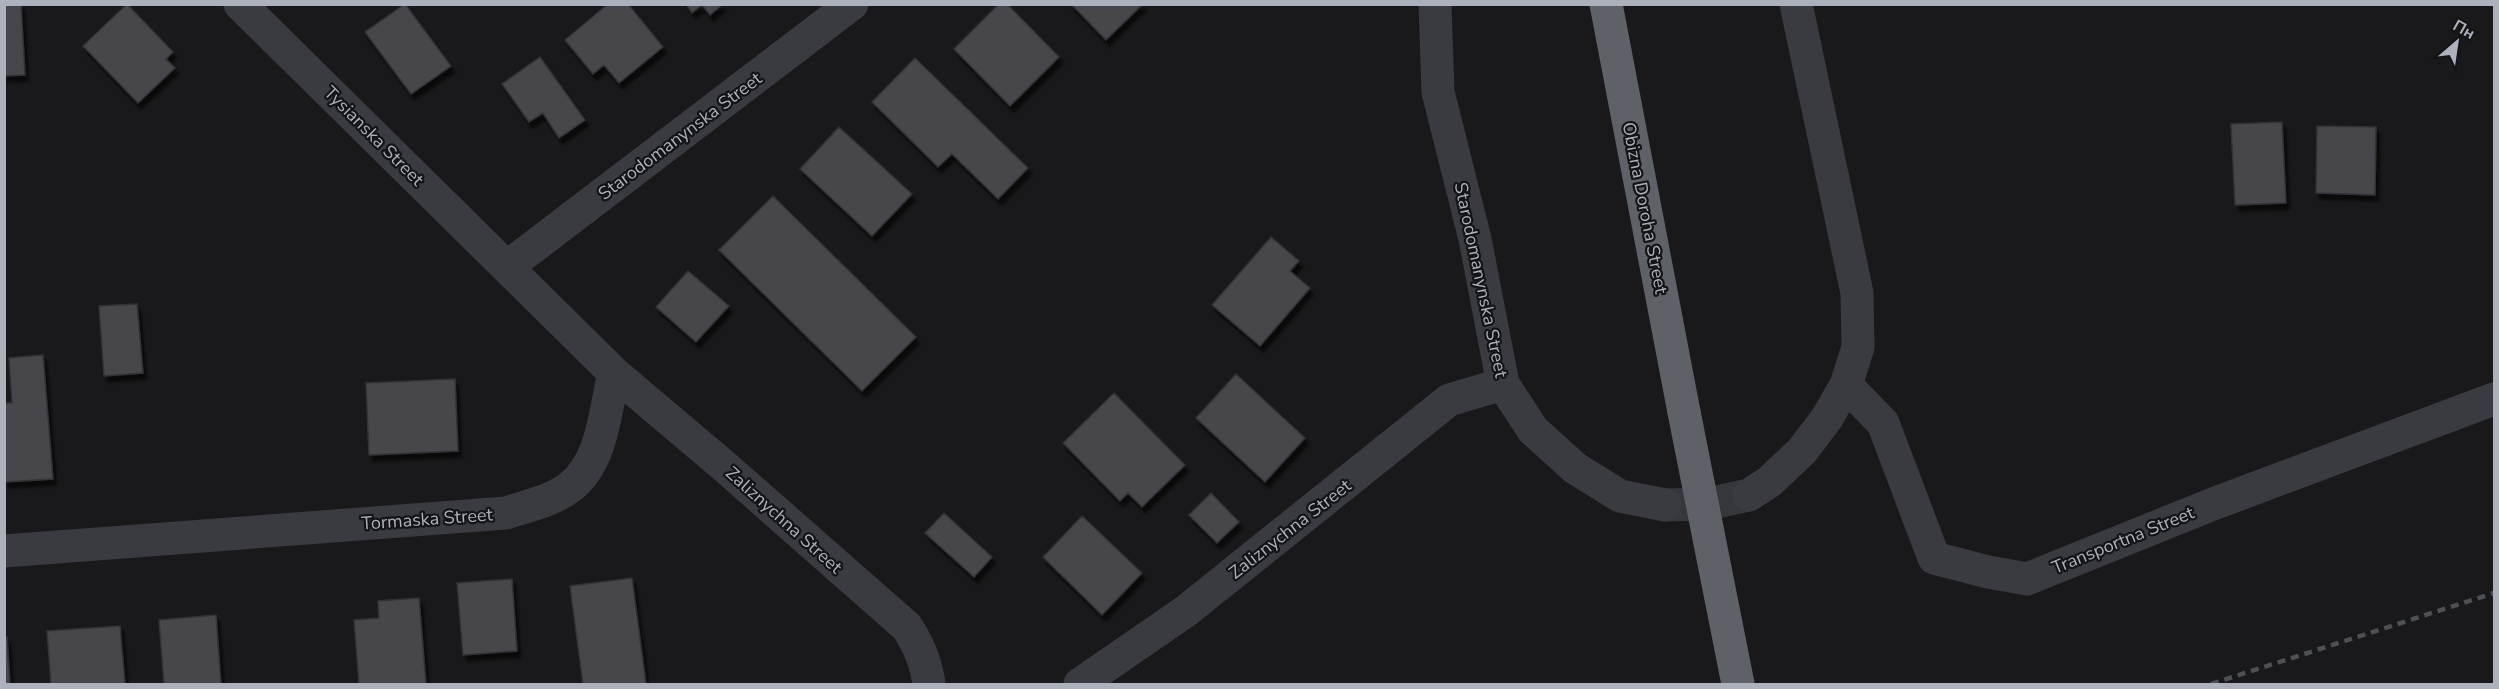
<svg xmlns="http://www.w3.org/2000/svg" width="2499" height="689" font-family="'Nunito Sans',sans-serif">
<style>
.building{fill:#46474b;stroke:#333337;stroke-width:1.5;filter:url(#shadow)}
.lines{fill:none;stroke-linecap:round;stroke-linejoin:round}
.minor-tunnel{stroke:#36373b;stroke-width:33;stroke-dasharray:33 16;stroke-linecap:butt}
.minor{stroke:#3a3b40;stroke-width:33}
.trunk{stroke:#5e6268;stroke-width:33}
.rail{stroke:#4d5055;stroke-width:4.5;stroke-dasharray:8 6;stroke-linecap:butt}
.trunk-bridge{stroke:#5e6268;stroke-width:33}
.labels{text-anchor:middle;stroke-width:4.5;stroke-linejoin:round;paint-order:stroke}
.street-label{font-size:18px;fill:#acb1bb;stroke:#141416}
</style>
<defs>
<filter id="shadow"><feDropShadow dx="3.5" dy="6" stdDeviation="1.5" flood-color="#0009"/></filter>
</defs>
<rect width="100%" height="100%" fill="#19191b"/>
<path class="building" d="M4,4H21L25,75L4,76Z
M127,4L173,52L166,59L175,68L138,103L83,46Z
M405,4L451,66L411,94L365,32Z
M608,4H628L663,47L619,83L604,65L593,74L565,40Z
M686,4H723L710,15L702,5L692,13Z
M999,4H1007L1059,57L1010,106L954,49Z
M1071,4H1143L1106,40Z
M540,57L585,120L559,138L543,113L529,122L502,84Z
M915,58L1028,168L998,199L952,154L938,167L872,102Z
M2282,122L2286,203L2235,205L2231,124Z
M2317,126L2376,127L2375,195L2316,193Z
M839,127L912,194L872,236L800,169Z
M773,196L916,337L862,391L719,250Z
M1271,237L1299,261L1290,271L1310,288L1260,346L1212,305Z
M688,271L729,306L696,342L656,307Z
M137,304L143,373L104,376L99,306Z
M43,355L53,479L5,482L4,403H12L9,358Z
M1236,374L1305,438L1265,482L1196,418Z
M455,379L458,451L369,455L366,383Z
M1114,393L1185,465L1142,507L1128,493L1120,501L1063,443Z
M1211,493L1239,522L1217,543L1189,515Z
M944,513L992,557L974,577L925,533Z
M1082,516L1142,573L1102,615L1043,557Z
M632,578L646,684H583L570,586Z
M512,579L517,651L463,655L457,583Z
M419,598L426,684H359L354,620L379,618L378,601Z
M216,615L221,684H164L159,620Z
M120,626L125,684H51L47,631Z
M4,637H7L10,684H4Z"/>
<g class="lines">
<path class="minor-tunnel" d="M1665,505L1708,504L1749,495"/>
<path class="minor" d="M1435,4L1438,92L1475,239L1503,384L1533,430L1575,468L1620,496L1665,505
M507,267L852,4
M614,373L724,466L907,627C919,646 926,662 929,684
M1846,385L1883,423L1934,558L1988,572L2027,579L2213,504L2494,399
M1749,495L1769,482L1802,451L1827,418L1846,385L1858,347L1857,293L1796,4
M4,551L506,513C527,506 552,501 570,487C603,462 605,410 614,373L240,4
M1080,684L1186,611L1449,400L1503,384"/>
<path class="trunk" d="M1606,4L1684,412"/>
<path class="rail" d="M2211,684L2494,593"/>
<path class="trunk-bridge" d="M1684,412L1738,684"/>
</g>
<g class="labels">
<g class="street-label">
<text transform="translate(374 136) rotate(45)" y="6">Tysianska Street</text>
<text transform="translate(680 136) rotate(-37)" y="6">Starodomanynska Street</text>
<text transform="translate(1645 208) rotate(79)" y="6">Obizna Doroha Street</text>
<text transform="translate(1481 280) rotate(78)" y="6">Starodomanynska Street</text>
<text transform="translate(427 519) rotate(-4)" y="6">Tormaska Street</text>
<text transform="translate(784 520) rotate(42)" y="6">Zaliznychna Street</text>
<text transform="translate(1290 529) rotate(-38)" y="6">Zaliznychna Street</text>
<text transform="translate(2123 540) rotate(-22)" y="6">Transportna Street</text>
</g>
</g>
<rect width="2499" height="689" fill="none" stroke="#acb1bb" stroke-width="12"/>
<g transform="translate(2457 42) rotate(29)" stroke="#141416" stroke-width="4.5" paint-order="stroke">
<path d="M0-4.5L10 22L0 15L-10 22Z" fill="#acb1bb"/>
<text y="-9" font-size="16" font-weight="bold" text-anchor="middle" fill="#acb1bb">Пн</text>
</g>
</svg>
